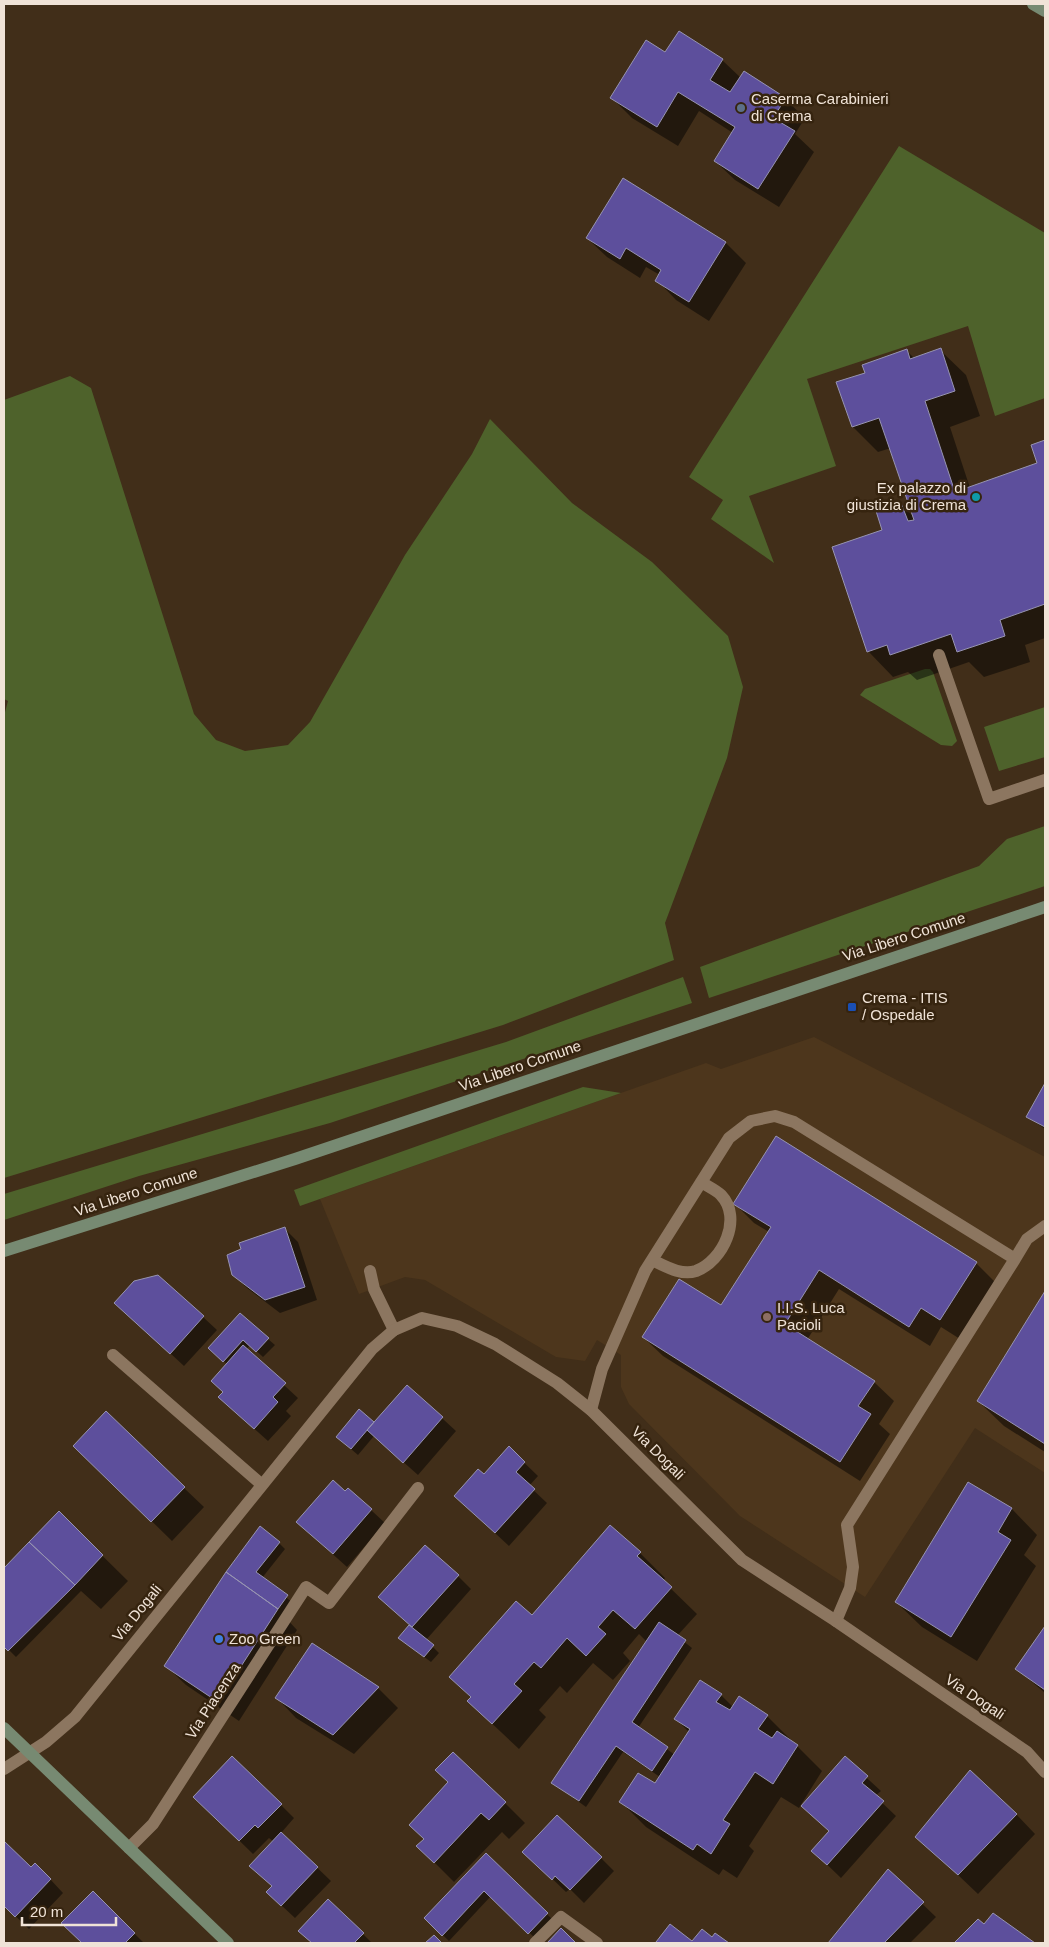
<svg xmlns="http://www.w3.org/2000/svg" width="1049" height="1947" font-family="Arial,sans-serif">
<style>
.built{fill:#4d361c}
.green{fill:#4e622b}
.shadow{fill:#0007}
.building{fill:#5d4f9c;stroke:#9794b1}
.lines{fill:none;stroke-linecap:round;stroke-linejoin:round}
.lane{stroke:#8c7660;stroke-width:12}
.street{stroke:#8c7660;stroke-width:12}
.secondary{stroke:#778a72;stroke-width:12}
.service-dot{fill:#5c6f8a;stroke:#36240f;stroke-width:2}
.culture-dot{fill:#0f9aa8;stroke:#36240f;stroke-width:2}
.transit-dot{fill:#1a4fb4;stroke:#36240f;stroke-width:2}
.education-dot{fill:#8d6e63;stroke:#36240f;stroke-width:2}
.shop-dot{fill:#3f7fe0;stroke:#36240f;stroke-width:2}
.labels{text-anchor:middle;stroke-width:5;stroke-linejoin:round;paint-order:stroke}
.poi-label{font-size:15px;fill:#f0e3d7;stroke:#36240f;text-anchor:start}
.street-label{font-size:15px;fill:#f0e3d7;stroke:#36240f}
</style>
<rect width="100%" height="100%" fill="#412e19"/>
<path class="built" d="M814,1037L1045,1157V1473L975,1428L865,1597L740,1516L629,1404L621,1387V1355L597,1340L585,1361L556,1357L425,1280L405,1277L359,1294L320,1199L706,1063L721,1069Z"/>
<path class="green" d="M899,146L1045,233V398L995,416L968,326L807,379L836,466L749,496L774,563L711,519L723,500L689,477Z
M70,376L91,388L194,714L216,740L245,751L288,745L310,722L405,555L472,454L490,419L572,503L652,562L728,636L743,687L727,758L665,923L674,960L503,1025L4,1178V716L8,701L4,699V400Z
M925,669H930L933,672L957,741L952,746L941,745L860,695L865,689Z
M1045,707V757L999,771L984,727Z
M1045,826V886L709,998L700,967L979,866L1007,839Z
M683,977L692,1003L330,1123L139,1176L4,1220V1194L506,1042Z
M583,1087L621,1093L300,1206L294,1190Z"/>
<path class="shadow" d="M666,54L722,60L741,78L785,99L805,118L795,134L814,152L779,207L735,180L715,161L733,133L699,111L678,146L632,118L612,98Z
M623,180L726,243L746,263L709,321L676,300L657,280L660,275L646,267L640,278L607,257L587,238Z
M906,350L915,359L940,350L966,375L980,416L950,427L970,488L1039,464L1033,446L1045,442V638L1025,645L1030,662L984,677L969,662L917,680L908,672L893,677L868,651L884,531L901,504L914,517L891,448L878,452L853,427L838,383L866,374Z
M1045,1086V1129L1028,1117Z
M734,1203L976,1263L996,1283L960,1339L941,1327L930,1346L839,1289L807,1340L874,1382L894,1401L879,1424L890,1434L860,1481L663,1356L643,1337L721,1307L769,1232L754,1223Z
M285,1229L298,1242L317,1300L280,1313L247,1288L233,1274Z
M1045,1294V1452L1004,1426L978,1401Z
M116,1303L203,1317L217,1330L184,1366Z
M240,1315L275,1345L263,1357L250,1345L246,1350L298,1398L286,1411L291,1416L268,1441L233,1410L224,1393L212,1381L227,1364L216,1354Z
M407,1386L456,1431L418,1475L374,1436L358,1455L344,1443L359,1411L374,1424Z
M75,1446L184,1488L204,1507L172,1541Z
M509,1448L538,1476L529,1486L547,1503L509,1546L469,1509L484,1476Z
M969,1483L1012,1509L1037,1535L1024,1555L1036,1566L977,1661L922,1627L896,1602Z
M346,1493L371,1510L385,1523L347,1567L297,1522Z
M59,1513L128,1581L101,1609L81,1591L16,1657L4,1645V1569Z
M279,1543L285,1549L262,1578L293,1603L284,1616L297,1630L239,1721L186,1685L166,1666Z
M640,1553L665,1578L663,1581L697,1614L677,1636L692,1648L638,1728L675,1755L690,1733L676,1719L721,1695L733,1707L767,1716L822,1771L799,1808L781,1797L749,1846L754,1851L737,1878L723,1869L719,1875L646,1827L621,1802L655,1785L660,1777L623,1752L586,1807L553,1783L647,1642L639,1634L623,1653L630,1661L613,1680L593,1663L567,1693L560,1686L539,1710L546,1717L519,1749L468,1701L471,1698L450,1677L532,1617Z
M458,1576L471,1589L426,1640L439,1653L431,1662L399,1638L410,1625L380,1597Z
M1045,1628V1693L1017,1669Z
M312,1644L378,1688L398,1708L354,1754L296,1718L277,1698Z
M845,1758L881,1791L875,1796L896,1816L841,1878L813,1851L830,1832L803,1806Z
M505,1803L525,1823L509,1839L502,1832L454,1882L418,1846L425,1839L411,1825Z
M281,1805L294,1818L281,1833L331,1881L295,1918L281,1905L273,1887L274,1842L269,1838L253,1854L208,1810Z
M1016,1814L1035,1834L978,1894L917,1836Z
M4,1843L31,1869L50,1879L63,1893L29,1929L4,1905Z
M486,1855L553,1920L536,1939L491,1896L449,1941L425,1918Z
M601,1858L614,1871L584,1903L570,1889L566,1892L538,1865Z
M888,1871L936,1917L910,1943H829Z
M93,1893L144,1943H84L63,1923Z
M993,1915L1032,1943H956L978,1921L984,1926Z
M300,1931L363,1934L372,1943H313Z
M716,1935L727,1943H659L657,1942L692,1943L712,1939Z"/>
<path class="building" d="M679,31L723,59L710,80L730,92L744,71L786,98L773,118L795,131L758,189L714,161L735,127L678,92L657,127L610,98L646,40L665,52Z
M623,178L726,242L689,302L655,281L661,270L626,248L620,259L586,238Z
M941,348L955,391L925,401L955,492L1037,463L1031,445L1045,440V604L1000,620L1005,636L957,652L951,634L890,655L887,645L867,652L832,547L882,530L876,511L901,503L908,521L914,520L879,418L852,427L836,382L865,373L862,365L907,349L910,359Z
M1045,1083V1127L1026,1117Z
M776,1136L977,1262L940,1320L921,1308L909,1327L819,1270L785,1324L875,1381L858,1406L871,1414L840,1462L642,1337L679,1279L721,1305L771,1227L733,1204Z
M285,1227L305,1287L265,1300L232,1275L227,1255L241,1249L239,1243Z
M158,1275L204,1316L170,1354L114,1303L134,1281Z
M1045,1291V1444L977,1401Z
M240,1313L269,1338L256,1352L243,1340L223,1362L208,1348Z
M243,1345L286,1383L273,1397L278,1402L254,1429L218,1397L223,1392L211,1381Z
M407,1385L443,1417L403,1463L367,1430Z
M359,1409L374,1422L351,1449L336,1437Z
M106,1411L185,1487L151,1522L73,1446Z
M509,1446L525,1462L516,1472L535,1489L495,1533L454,1496L478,1469L484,1474Z
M333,1480L345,1491L348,1488L372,1509L333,1554L296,1522Z
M968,1482L1012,1508L998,1532L1011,1540L951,1637L895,1602Z
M59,1511L103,1555L75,1585L29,1542Z
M610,1525L641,1552L637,1556L672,1587L635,1629L613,1610L598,1627L606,1634L586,1656L567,1638L541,1668L534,1662L514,1684L522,1691L492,1724L467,1701L471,1697L449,1677L516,1601L532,1615Z
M260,1526L280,1542L256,1572L288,1595L278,1609L226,1572Z
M29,1542L75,1585L8,1651L4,1647V1568Z
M425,1545L459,1575L412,1627L378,1597Z
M226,1572L278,1609L218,1702L164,1666Z
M659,1622L686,1640L632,1722L668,1747L652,1771L616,1746L579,1801L551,1783Z
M409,1625L434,1645L424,1657L398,1638Z
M1045,1626V1690L1015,1669Z
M312,1643L379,1687L333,1735L275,1698Z
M700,1680L722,1694L716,1702L730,1710L739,1696L768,1715L758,1729L772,1738L777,1731L798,1745L773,1784L755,1772L723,1820L730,1824L711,1854L697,1844L693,1850L619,1802L638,1773L655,1783L690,1729L674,1719Z
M453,1752L506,1802L489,1820L481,1813L434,1863L416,1846L424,1839L409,1825L448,1782L435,1770Z
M232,1756L282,1804L258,1828L255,1825L239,1841L193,1797Z
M845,1756L868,1776L862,1783L884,1801L827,1865L811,1851L829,1831L801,1806Z
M970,1770L1017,1814L958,1875L915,1837Z
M557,1815L602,1857L570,1890L555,1876L552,1880L522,1852Z
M281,1832L318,1867L281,1906L266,1892L272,1886L249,1866Z
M4,1841L31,1867L35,1863L51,1879L15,1917L4,1906Z
M486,1853L548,1913L528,1934L484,1891L442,1936L424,1918Z
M888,1869L924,1902L884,1943H828Z
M93,1891L135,1933L125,1943H82L61,1923Z
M328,1899L364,1933L354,1943H312L298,1931Z
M993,1913L1035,1943H954L978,1919L984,1924Z
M670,1924L692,1941L702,1929L712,1937L715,1933L729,1943H657L656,1942Z
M561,1928L576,1943H547Z
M434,1935L442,1943H425Z"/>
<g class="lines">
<path class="lane" d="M939,655L989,799L1045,780
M652,1260C665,1266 681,1276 696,1271C723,1261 743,1218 721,1195C716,1190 707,1186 701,1182
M370,1271L374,1289L394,1330
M591,1410L602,1369L645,1271L729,1138L751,1121L775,1116L794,1122L1015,1259L1027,1239L1045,1226
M836,1621L850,1588L853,1567L847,1525L1015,1259
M129,1848L153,1824L306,1587L329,1603L418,1488"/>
<path class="street" d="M113,1355L261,1484
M4,1769L46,1742L75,1717L372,1349L394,1330L422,1318L457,1326L495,1344L557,1383L591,1410L742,1560L836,1621L1027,1752L1045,1772
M535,1943L561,1917L597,1943"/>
<path class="secondary" d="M1033,4L1045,11
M4,1251L295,1159L1045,907
M4,1728L228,1943"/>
</g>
<circle class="service-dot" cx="741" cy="108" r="5"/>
<circle class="culture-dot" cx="976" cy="497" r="5"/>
<rect class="transit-dot" x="847" y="1002" width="10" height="10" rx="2.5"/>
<circle class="education-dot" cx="767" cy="1317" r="5"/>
<circle class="shop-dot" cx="219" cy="1639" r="5"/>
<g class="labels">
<g class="poi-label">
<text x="751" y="104">Caserma Carabinieri<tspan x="751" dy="17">di Crema</tspan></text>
<text x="966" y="493" text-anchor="end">Ex palazzo di<tspan x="966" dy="17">giustizia di Crema</tspan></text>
<text x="862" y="1003">Crema - ITIS<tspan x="862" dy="17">/ Ospedale</tspan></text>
<text x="777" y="1313">I.I.S. Luca<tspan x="777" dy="17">Pacioli</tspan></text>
<text x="229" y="1644">Zoo Green</text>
</g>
<g class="street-label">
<text transform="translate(904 937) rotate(-18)" y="5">Via Libero Comune</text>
<text transform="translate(520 1066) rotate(-19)" y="5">Via Libero Comune</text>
<text transform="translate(136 1192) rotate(-18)" y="5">Via Libero Comune</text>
<text transform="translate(658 1453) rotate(45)" y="5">Via Dogali</text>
<text transform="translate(137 1613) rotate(-51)" y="5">Via Dogali</text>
<text transform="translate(975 1697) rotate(34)" y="5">Via Dogali</text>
<text transform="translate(213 1701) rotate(-57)" y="5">Via Piacenza</text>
</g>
</g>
<rect width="1049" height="1947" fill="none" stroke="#f0e3d7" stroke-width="10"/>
<path d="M22 1917v8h94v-8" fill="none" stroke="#f0e3d7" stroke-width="2.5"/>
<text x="30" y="1917" font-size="15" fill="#f0e3d7" stroke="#36240f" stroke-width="4" paint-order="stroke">20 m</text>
</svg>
